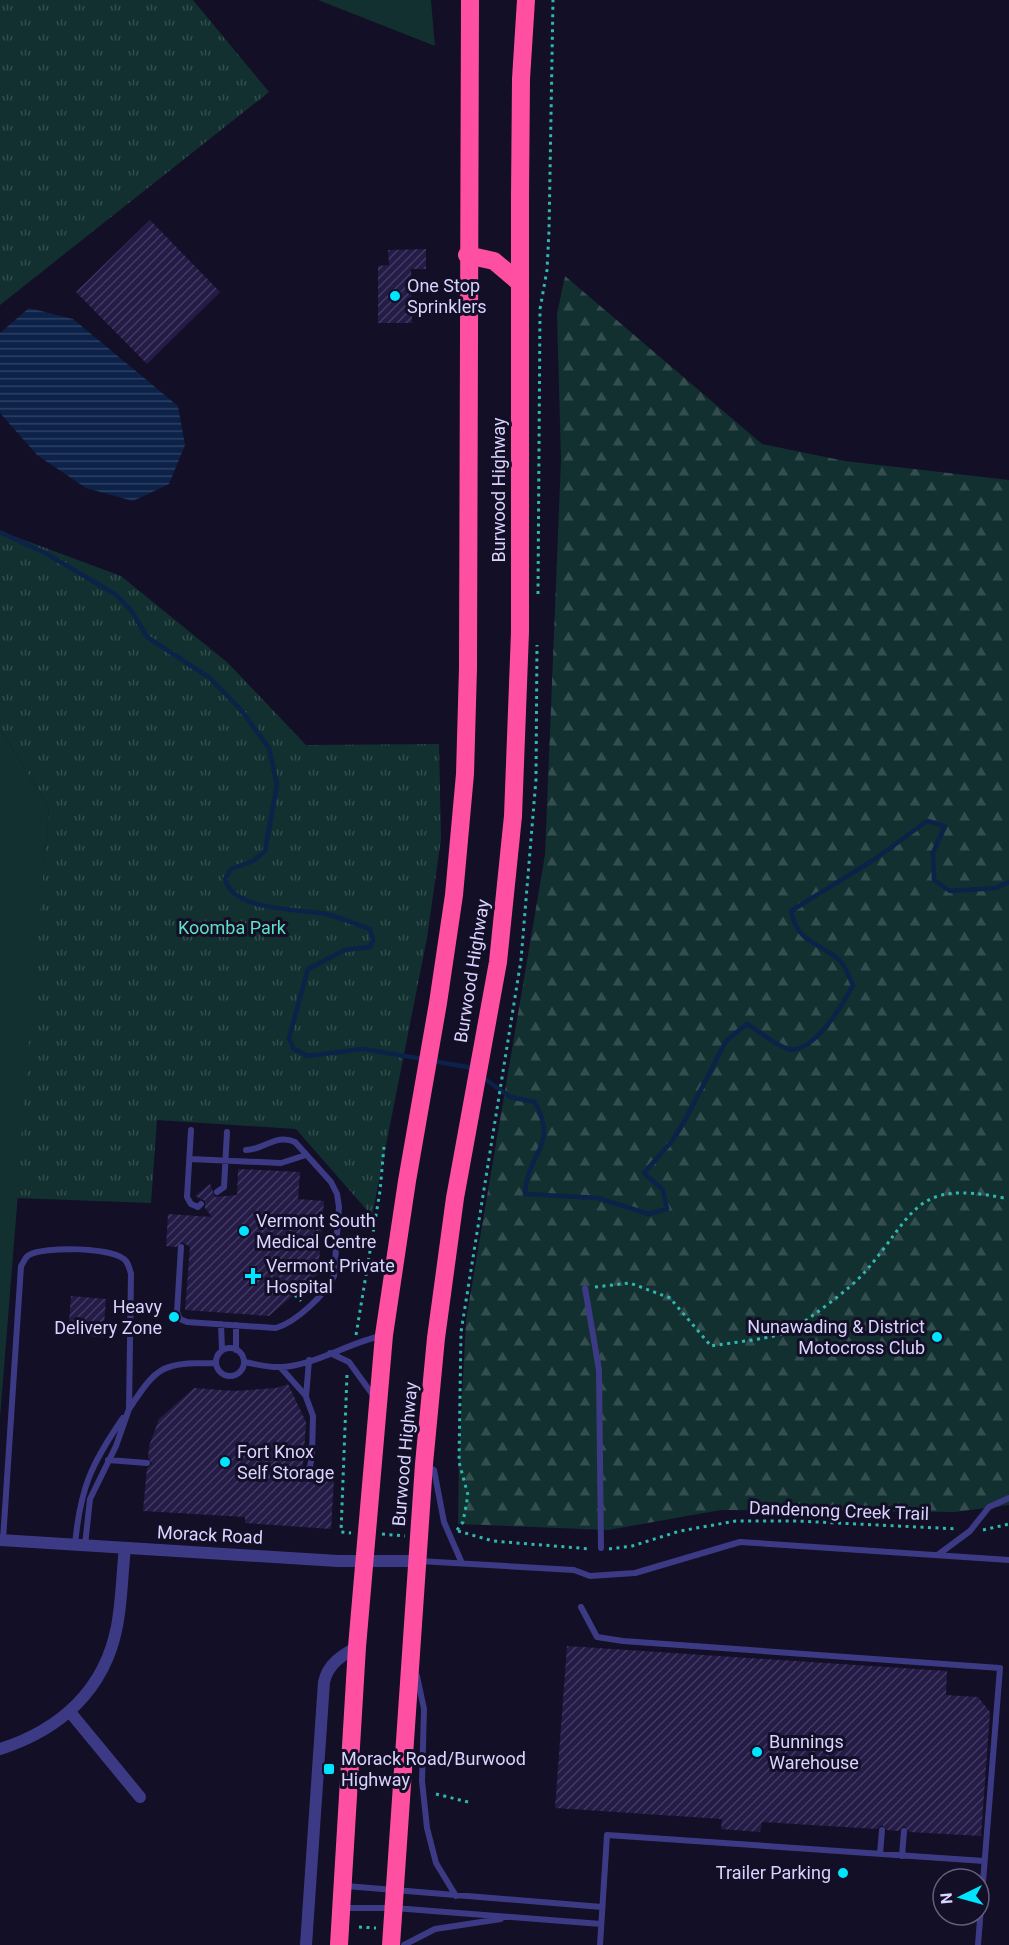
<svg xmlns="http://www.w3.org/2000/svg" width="1009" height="1945" font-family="Roboto,sans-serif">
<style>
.grass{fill:#12302f}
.forest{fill:url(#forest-firs)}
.park{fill:url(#park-tufts)}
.water{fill:url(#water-rules)}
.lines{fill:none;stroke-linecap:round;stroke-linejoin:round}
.stream{stroke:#0c2248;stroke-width:4.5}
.building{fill:url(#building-hatch)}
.path{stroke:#2fb8b0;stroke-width:3;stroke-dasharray:3 4.5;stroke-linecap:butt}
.lane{stroke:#3d3a85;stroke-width:6}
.street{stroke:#3d3a85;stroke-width:12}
.highway{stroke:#ff4fa3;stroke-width:18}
.poi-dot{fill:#00e5ff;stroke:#130f26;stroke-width:2}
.labels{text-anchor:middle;stroke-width:6;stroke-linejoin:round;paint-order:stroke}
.poi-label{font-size:18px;fill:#d9d4ff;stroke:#130f26;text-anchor:start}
.street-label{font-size:18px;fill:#d9d4ff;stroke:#130f26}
.park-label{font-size:18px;fill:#5fe0c0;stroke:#130f26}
</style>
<defs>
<pattern id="forest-firs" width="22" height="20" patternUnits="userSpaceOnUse" patternTransform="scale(1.5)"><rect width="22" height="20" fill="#12302f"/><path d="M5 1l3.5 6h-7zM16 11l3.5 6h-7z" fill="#344d4e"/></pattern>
<pattern id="park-tufts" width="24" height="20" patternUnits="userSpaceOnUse" patternTransform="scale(1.5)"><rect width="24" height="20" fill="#12302f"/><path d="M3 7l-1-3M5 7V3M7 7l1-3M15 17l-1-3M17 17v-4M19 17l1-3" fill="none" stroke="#344d4e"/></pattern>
<pattern id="water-rules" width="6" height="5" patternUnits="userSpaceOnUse" patternTransform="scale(1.5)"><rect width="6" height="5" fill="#0c2248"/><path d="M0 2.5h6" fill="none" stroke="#2f4163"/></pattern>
<pattern id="building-hatch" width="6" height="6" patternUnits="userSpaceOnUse" patternTransform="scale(1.5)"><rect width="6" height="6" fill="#241b47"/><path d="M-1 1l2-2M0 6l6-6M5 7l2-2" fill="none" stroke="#433b63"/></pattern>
</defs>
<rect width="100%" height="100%" fill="#130f26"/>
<path class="grass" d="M318,0H431L435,46Z
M0,729L49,807L0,1418Z"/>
<path class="forest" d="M565,276L762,444L845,461L1009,480V1505L955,1512L721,1510L608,1530L458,1524L459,1456L466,1320L545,855L561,460L557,314Z"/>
<path class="park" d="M0,0H193L269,92L0,305Z
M0,531L121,576L228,663L306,745L439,744L441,839L427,938L372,1216L296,1129L157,1120L151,1203L16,1198L49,807L0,729Z"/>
<path class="water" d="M29,308L73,319L178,406L185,445L169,484L133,501L86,488L37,455L0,413V333Z"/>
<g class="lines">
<path class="stream" d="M0,532L45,553L115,594L131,610L147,637L210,678L241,710L269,748L277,785L265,851L253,861L231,869L225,879C233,911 298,909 325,914C340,917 355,924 370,929L373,940L370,947L345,950L308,969L289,1038L293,1048L307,1056L363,1049L423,1059
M432,1061L468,1067L472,1070
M482,1077L510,1097L535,1102C559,1147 527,1152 525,1194L598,1198L649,1214L667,1209L663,1190L644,1173L672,1141L684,1122L726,1041L747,1024C759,1031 775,1045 788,1049C813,1055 843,1004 853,985C849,978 846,965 839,960C818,941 798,944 791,911L875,859L927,821L945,826L933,853L934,880L950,891L996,888L1009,882"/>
</g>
<path class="building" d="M150,220L220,292L147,364L76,292Z
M426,249V269H411L412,323H378V266L389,265L388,250Z
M238,1169L300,1172L298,1199L324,1201L318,1274L269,1316L185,1310L190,1247L182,1242L176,1247L166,1246L168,1214L212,1217L205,1208V1201L195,1196L210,1184L215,1197L237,1195Z
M71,1296L106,1299L103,1337L68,1335Z
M288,1384L306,1422L303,1466L297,1476L301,1479L334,1480L331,1529L245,1523V1517L143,1511L147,1468L152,1464L148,1458L149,1446L159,1419L194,1388L235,1391L276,1388Z
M567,1646L947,1671L946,1695L978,1697L990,1712L981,1836L909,1832L904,1826L899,1831L887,1830L882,1825L877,1829L762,1822L760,1832L721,1829L722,1819L555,1808Z"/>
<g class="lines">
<path class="path" d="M538,594L540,309L547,270L549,231L553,0
M595,1287L630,1283L670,1298L711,1346C728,1343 779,1338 792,1330C811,1317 849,1290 864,1273C915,1215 912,1179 1004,1198
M295,1295L301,1301
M356,1335L380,1191L384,1147
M347,1375L341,1532L351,1533
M457,1530L463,1522L468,1495L459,1462L461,1332L521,960L536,779L537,645
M983,1530L1009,1524
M458,1531L493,1541L591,1549
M382,1534L405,1536
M609,1549L632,1546L680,1531L736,1521H798L958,1529
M436,1794L472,1803
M359,1927L376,1928"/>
<path class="lane" d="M191,1130L187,1197L191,1204L198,1207L201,1204
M190,1159L281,1163L306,1155
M217,1192L224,1187L227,1132
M181,1247L177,1312L180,1319L187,1322L276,1328C296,1322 325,1295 334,1276L339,1207L337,1194L331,1182L295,1142C276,1133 264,1150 246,1150
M585,1288L599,1370L601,1548
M221,1324L222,1350
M236,1325V1350
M216 1362a14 14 0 1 1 28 0a14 14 0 1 1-28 0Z
M330,1353L349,1362L375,1398
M244,1362C255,1364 270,1368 281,1367C316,1365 348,1343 381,1336
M281,1368L306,1396
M129,1409C158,1365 162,1363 215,1363
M108,1460L147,1463
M427,1466L434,1470L444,1522L461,1561
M302,1474L310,1467L312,1455L313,1416L306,1397L309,1360
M3,1540L21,1266C24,1262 25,1257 29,1255C44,1246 115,1247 126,1261C128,1264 130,1270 131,1274L129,1409L116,1446L90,1499L85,1545
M75,1545C80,1489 91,1464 123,1418
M939,1554L970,1531L989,1507L1009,1498
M419,1561L574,1570L590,1576L635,1573L740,1542L1009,1560
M581,1607L597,1637L623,1641L1000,1668L978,1945
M417,1676L424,1709L422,1781L427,1828L436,1863L456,1896
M880,1854L882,1830
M902,1856L904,1831
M346,1886L602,1907
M345,1908H394L601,1924
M404,1945L435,1929L501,1919
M600,1945L607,1835L984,1861"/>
<path class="street" d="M0,1540L338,1561H418
M70,1712L140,1797
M0,1749C60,1730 105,1690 117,1626C122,1600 122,1574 125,1548
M306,1945L324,1682C328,1664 341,1656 357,1647"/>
<path class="highway" d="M467,255L494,261L520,283
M339,1945L357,1647L384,1335L407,1181L438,1003L454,895L465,774L468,668L470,0
M391,1945L424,1464L436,1338L455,1198L498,962L513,816L520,632V196L521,79L526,0"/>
</g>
<g class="poi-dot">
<circle cx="395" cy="296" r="6"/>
<circle cx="244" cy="1231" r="6"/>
<path d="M250 1267h6v6h6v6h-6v6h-6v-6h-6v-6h6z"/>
<circle cx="174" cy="1317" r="6"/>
<circle cx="937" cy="1337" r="6"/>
<circle cx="225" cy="1462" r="6"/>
<circle cx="757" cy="1752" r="6"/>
<rect x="323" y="1763" width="12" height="12" rx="3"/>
<circle cx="843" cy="1873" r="6"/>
</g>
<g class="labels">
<g class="poi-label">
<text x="407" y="292">One Stop<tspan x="407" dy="21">Sprinklers</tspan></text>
<text x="256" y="1227">Vermont South<tspan x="256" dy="21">Medical Centre</tspan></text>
<text x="266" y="1272">Vermont Private<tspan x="266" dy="21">Hospital</tspan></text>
<text x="162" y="1313" text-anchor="end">Heavy<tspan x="162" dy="21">Delivery Zone</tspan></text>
<text x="925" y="1333" text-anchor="end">Nunawading &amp; District<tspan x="925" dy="21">Motocross Club</tspan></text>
<text x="237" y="1458">Fort Knox<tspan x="237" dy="21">Self Storage</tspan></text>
<text x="769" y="1748">Bunnings<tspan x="769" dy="21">Warehouse</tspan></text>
<text x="341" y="1765">Morack Road/Burwood<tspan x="341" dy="21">Highway</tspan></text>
<text x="831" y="1879" text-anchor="end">Trailer Parking</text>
</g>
<g class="street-label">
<text transform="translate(499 490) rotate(-90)" y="6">Burwood Highway</text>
<text transform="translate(472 971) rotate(-81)" y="6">Burwood Highway</text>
<text transform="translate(405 1454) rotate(-85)" y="6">Burwood Highway</text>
<text transform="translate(839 1511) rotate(2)" y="6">Dandenong Creek Trail</text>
<text transform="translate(210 1535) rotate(3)" y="6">Morack Road</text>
</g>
<g class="park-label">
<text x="232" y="934">Koomba Park</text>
</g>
</g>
<g transform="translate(961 1897) rotate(265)"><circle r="28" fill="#130f26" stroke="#625e7d" stroke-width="1.5"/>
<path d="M0-4.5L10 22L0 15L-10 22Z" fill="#00e5ff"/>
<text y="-9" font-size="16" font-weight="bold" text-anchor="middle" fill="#d9d4ff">N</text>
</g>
</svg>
